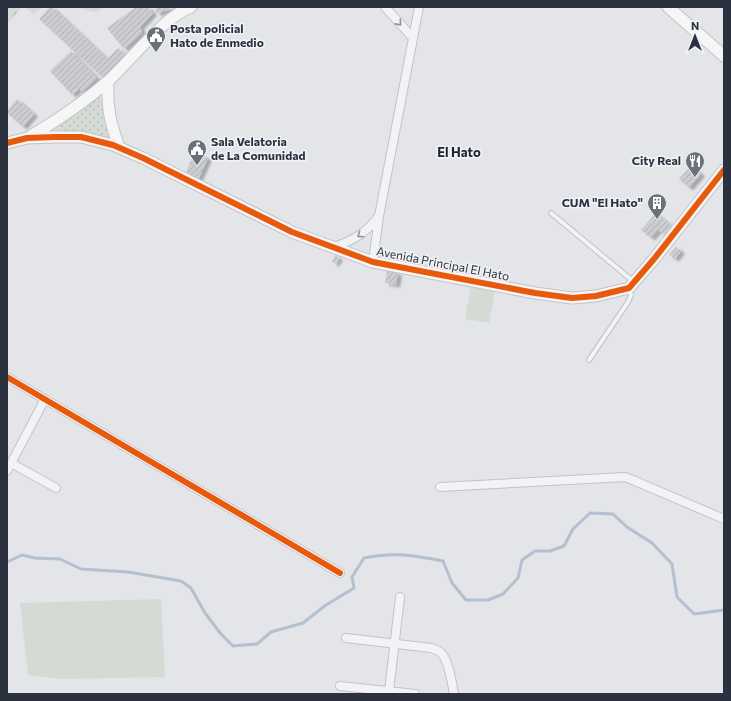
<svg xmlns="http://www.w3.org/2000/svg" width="731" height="701" font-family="Commissioner,sans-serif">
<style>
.forest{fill:url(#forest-firs)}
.park{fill:url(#park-dots)}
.garden{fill:#d3dbd4}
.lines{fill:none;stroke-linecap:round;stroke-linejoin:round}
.stream{stroke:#b4c0d0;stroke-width:3}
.building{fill:url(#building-hatch);filter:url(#shadow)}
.lane-casing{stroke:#c2c3c6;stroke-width:6}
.street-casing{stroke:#c2c3c6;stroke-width:10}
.secondary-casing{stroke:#c2c3c6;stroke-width:13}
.lane{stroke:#f2f3f5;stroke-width:4}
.street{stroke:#f2f3f5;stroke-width:8}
.secondary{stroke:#f6f6f7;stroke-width:11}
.cycleway-casing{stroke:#f2f3f7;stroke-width:8}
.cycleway{stroke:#e8590c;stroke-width:6}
.oneway{stroke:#8f929a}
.labels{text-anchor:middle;stroke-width:3;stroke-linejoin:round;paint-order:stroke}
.poi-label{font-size:12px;font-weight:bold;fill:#2c3140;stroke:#f2f3f7;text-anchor:start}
.street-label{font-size:12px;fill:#2c3140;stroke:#f2f3f7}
.neighbourhood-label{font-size:13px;font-weight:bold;fill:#1e2331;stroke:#f2f3f7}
</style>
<defs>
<pattern id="forest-firs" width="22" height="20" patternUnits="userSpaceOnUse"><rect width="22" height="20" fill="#d3dbd4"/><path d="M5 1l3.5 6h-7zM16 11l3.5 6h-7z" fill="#b5bcb7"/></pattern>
<pattern id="park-dots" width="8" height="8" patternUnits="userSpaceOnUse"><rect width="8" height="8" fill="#d3dbd4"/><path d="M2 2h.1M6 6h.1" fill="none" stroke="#b5bcb7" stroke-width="1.8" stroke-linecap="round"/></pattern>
<pattern id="building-hatch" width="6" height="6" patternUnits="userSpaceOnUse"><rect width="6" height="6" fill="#cccdd0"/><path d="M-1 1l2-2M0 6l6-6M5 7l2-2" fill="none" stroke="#afb0b4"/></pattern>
<filter id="shadow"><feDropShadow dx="4" dy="2.5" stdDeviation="1" flood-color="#0004"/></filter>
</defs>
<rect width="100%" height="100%" fill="#e3e5e8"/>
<path class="forest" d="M7,7H22L7,24Z
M24,7H44L33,14Z
M71,7H104L96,12Z"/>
<path class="park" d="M99,93L112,141L49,128Z"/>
<path class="garden" d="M471,286L495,290L489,323L465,319Z
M161,599L165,677L62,679L28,675L20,603Z"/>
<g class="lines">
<path class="stream" d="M7,562L22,555L35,558L60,559L81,569L128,572L181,581L191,588L205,613L221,634L233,646L257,644L271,632L303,623L326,605L354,588L352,577L364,558C395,552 413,555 443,561L452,583L466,600H488L503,594L518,578L522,560L535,551H550L564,546L573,529L590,513L613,514L627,527L652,543L672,564L677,597L694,614L724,610"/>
</g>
<path class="building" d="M50,7H52L107,59L118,48L125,54L102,77L39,19Z
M136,7H148L153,13L140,27L142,33L124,49L107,28Z
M155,7H174L157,14Z
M71,51L97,78L83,92L79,89L72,95L50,71Z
M17,99L34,114L23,127L7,113V111Z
M195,152L208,158L198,180L185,174Z
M692,165L701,174L689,188L679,179Z
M656,213L674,228L667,237L658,230L651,238L641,230Z
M676,247L681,251L675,259L669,255Z
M335,255L339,258L335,264L332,262Z
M387,271L398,273L396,285L385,283Z"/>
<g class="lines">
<defs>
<path id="lane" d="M551,213L634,282
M589,360L628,302L631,295L629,289"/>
<path id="street" d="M385,7L413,38
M334,247C354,240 366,233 379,216
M373,262L379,216L419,7
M7,377L340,573
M11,463L56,488
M7,471L45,399
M440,487L625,477L635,481L724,519
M346,638L431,648C435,649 440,651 442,654C449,662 452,683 454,694
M340,686L415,694
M389,691L400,597"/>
<path id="secondary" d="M668,7L724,56
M108,81C107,108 110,122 119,147
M29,137C56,121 83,103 107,82C130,62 163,17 191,7
M7,143L27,138L55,137H81L113,145L143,158L292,232L373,262L535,293L572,298L596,296L629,288L654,259L724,170"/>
</defs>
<use href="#lane" class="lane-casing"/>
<use href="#street" class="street-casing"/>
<use href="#secondary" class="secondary-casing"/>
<use href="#lane" class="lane"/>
<use href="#street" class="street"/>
<use href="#secondary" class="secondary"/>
<defs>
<path id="cycleway" d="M7,143L27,138L55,137H81L113,145L143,158L292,232L373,262L535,293L572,298L596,296L629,288L654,259L724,170
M7,377L340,573"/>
</defs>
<use href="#cycleway" class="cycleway-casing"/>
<use href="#cycleway" class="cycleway"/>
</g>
<defs><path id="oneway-chevron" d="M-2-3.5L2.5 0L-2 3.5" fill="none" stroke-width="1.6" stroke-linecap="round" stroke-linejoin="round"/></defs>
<g class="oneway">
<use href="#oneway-chevron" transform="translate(399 23) rotate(48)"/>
<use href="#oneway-chevron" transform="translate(360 235) rotate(146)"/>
</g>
<defs>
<symbol id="civic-pin" viewBox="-11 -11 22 30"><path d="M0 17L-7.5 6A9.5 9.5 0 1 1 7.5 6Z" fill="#6c707b" stroke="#f2f3f7"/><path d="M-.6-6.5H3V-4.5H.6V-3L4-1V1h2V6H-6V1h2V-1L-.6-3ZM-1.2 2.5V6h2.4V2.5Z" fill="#fff"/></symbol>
<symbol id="restaurant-pin" viewBox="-11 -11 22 30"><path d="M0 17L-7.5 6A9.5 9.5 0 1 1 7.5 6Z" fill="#6c707b" stroke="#f2f3f7"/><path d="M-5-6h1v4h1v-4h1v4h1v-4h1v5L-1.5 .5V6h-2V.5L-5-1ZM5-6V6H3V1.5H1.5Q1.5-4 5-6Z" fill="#fff"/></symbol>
<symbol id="building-pin" viewBox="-11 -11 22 30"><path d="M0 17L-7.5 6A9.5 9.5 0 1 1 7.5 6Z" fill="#6c707b" stroke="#f2f3f7"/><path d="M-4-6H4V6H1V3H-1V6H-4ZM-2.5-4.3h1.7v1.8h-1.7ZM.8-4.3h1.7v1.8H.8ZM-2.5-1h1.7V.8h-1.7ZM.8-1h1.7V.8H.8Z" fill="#fff"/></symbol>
</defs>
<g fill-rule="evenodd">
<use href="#civic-pin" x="145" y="25" width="22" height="30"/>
<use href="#civic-pin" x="186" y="138" width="22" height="30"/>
<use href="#restaurant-pin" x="684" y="150" width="22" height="30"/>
<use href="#building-pin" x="646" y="192" width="22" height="30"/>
</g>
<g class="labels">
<g class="poi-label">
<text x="170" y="33">Posta policial<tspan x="170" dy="14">Hato de Enmedio</tspan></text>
<text x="211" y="146">Sala Velatoria<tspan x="211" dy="14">de La Comunidad</tspan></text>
<text x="681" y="165" text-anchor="end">City Real</text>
<text x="643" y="207" text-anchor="end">CUM "El Hato"</text>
</g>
<g class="street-label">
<text transform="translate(443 264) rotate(11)" y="4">Avenida Principal El Hato</text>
</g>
<g class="neighbourhood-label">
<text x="459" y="157">El Hato</text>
</g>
</g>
<rect width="731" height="701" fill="none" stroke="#2c3140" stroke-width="16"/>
<g transform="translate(695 36)" stroke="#f2f3f7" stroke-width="3" paint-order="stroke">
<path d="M0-3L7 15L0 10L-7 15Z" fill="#2c3140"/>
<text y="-6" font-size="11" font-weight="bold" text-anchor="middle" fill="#2c3140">N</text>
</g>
</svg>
